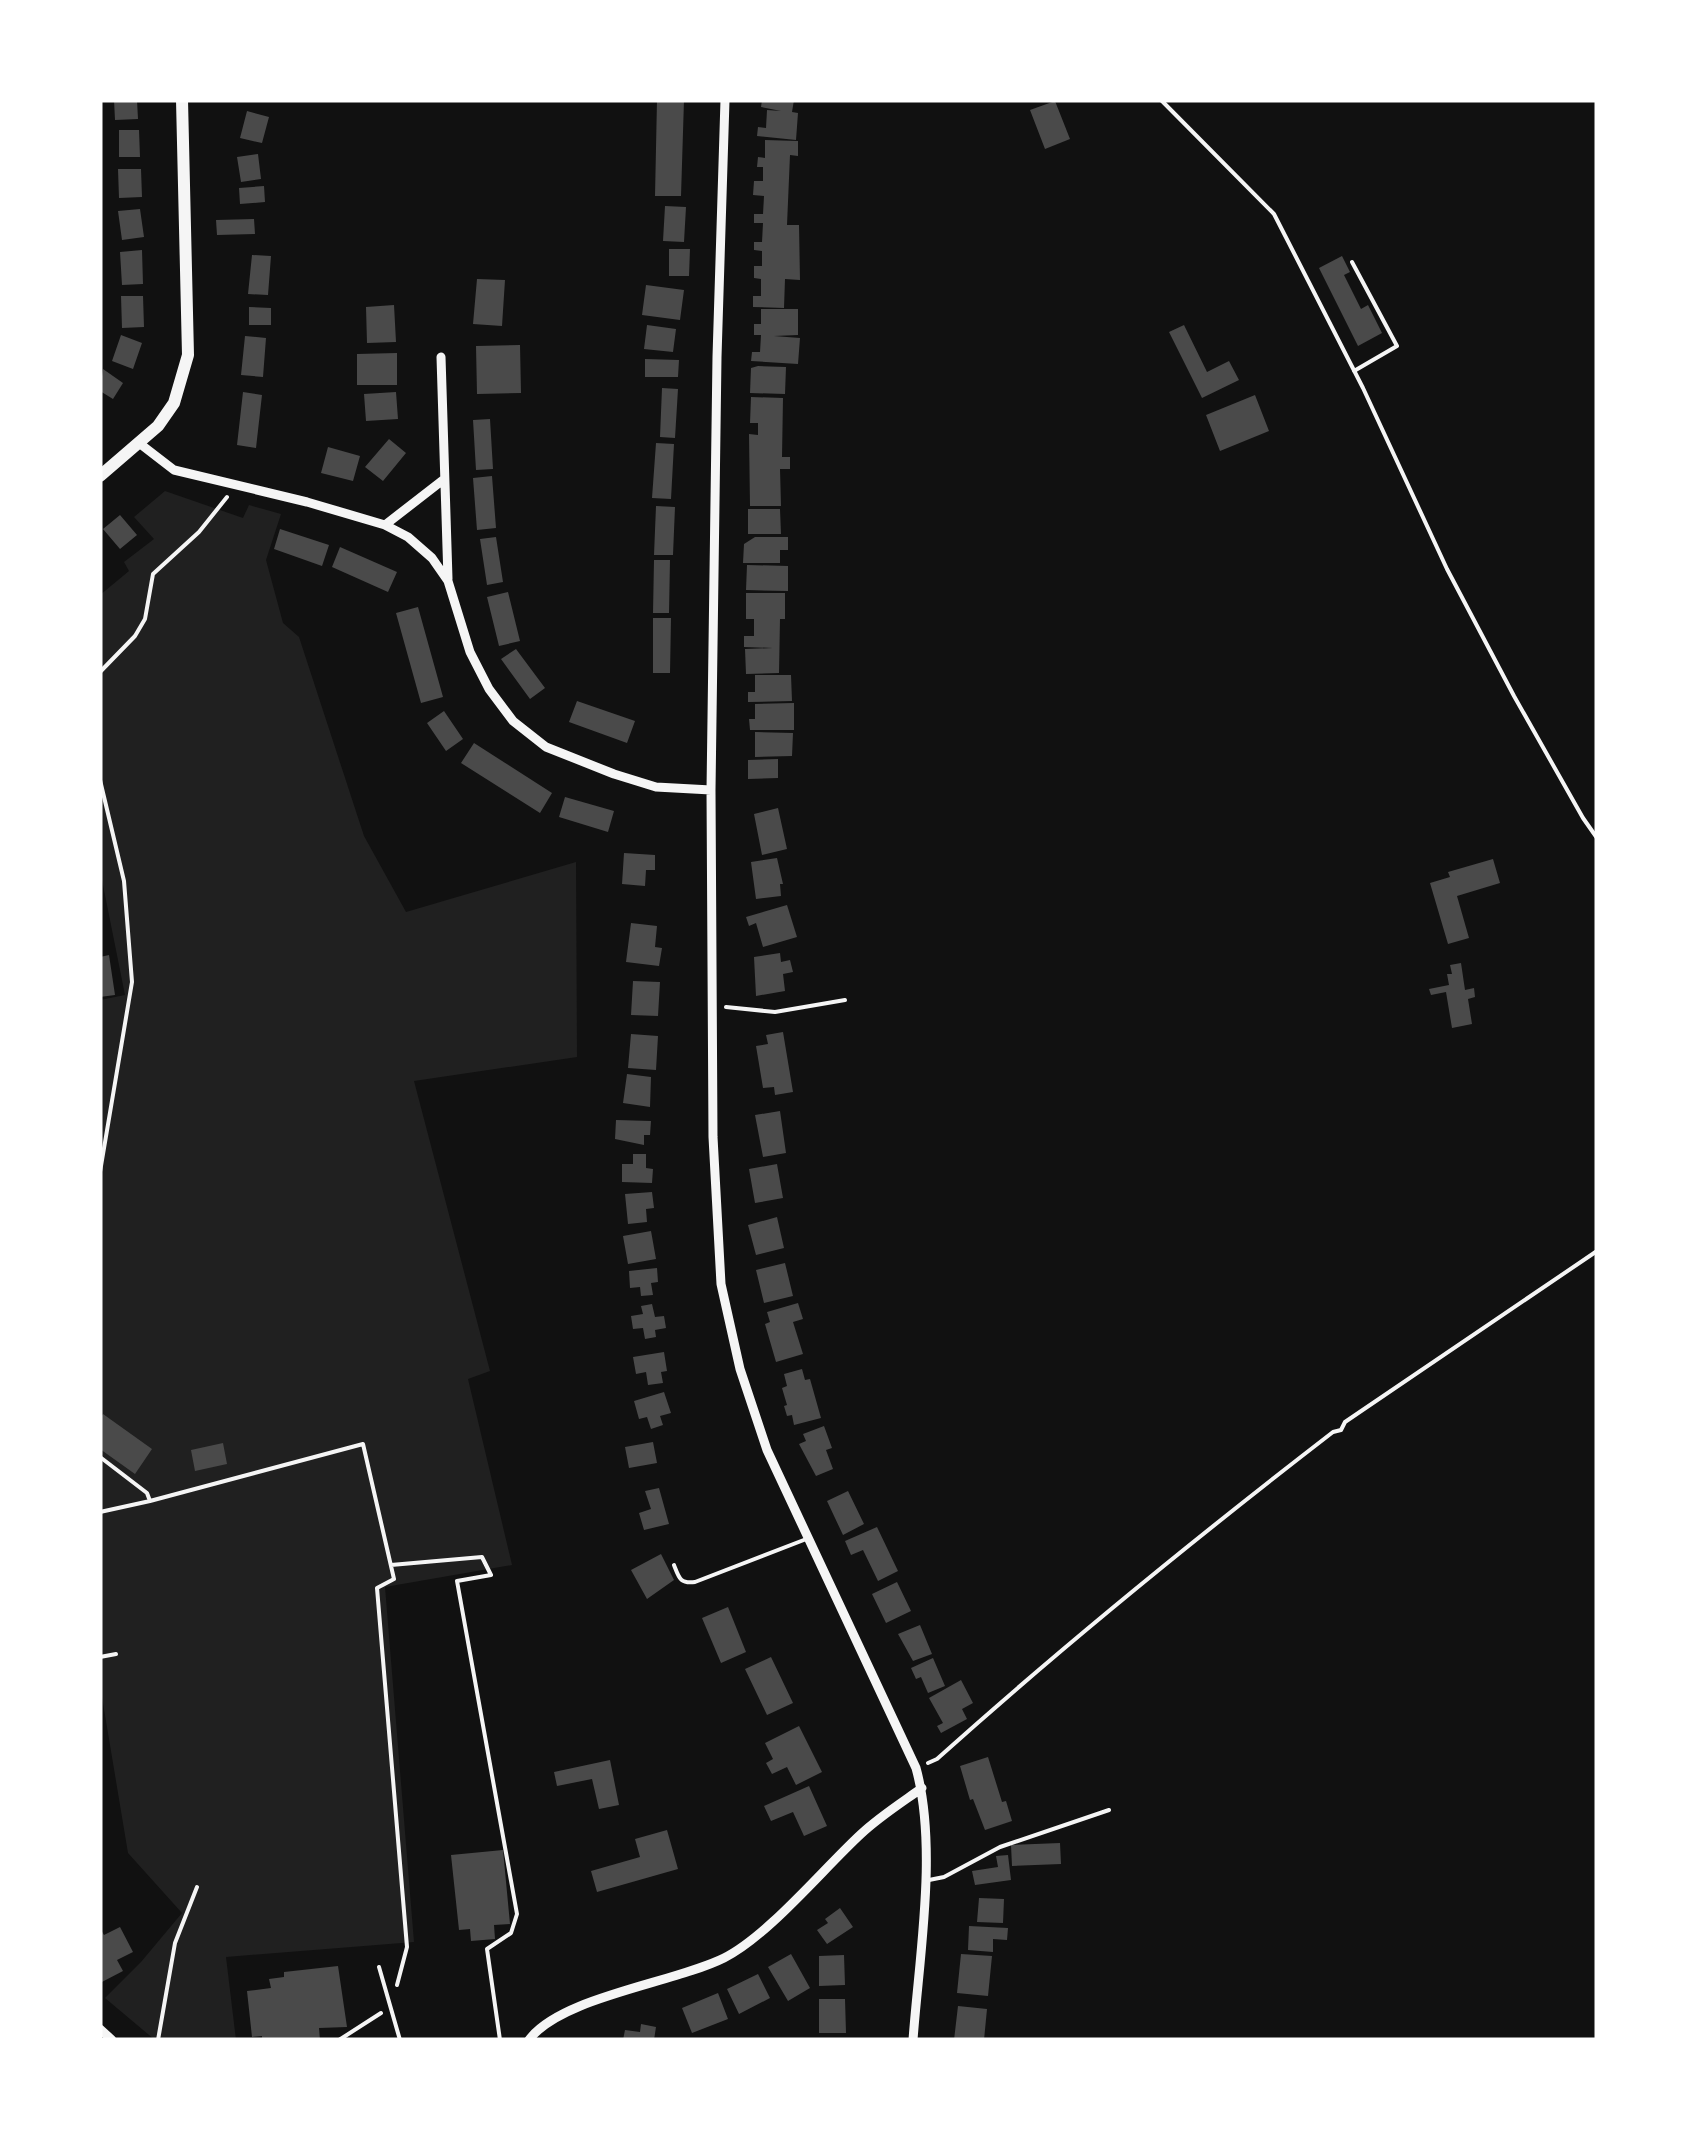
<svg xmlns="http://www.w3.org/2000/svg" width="1697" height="2140" font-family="'DejaVu Sans',sans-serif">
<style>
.green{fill:#202020}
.building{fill:#4a4a4a}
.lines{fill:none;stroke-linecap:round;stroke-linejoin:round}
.path{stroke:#f5f5f5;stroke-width:4}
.service{stroke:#f5f5f5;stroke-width:4}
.minor{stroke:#f5f5f5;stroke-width:9}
.secondary{stroke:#f5f5f5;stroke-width:12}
</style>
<rect width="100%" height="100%" fill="#111"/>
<path class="green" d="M165,491L243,518L249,505L281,514L266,560L283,623L299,637L364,836L406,912L576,862L577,1057L414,1081L490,1371L468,1379L512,1565L385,1587L414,1942L226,1957L236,2040H155L105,1998L141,1962L182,1913L128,1853L100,1685V1000L125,995L100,870V595L129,571L124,562L154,539L134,517Z"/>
<path class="building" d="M114,100H137L138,119L115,120Z
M657,100H684L681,196H655Z
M762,100H794L792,112L798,113L796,140L757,136L758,127L766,128L767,110L781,111L761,107Z
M1055,101L1070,139L1045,149L1030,110Z
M247,111L269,117L262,143L240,138Z
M119,130H139L140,157H119Z
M765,140L798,141V156L790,155L787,225H799L800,280L785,279L784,308L753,307V296H761V279L754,278V266H762V251L754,250V242H762L763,223H754V214H763L764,196L753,195L754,181H763V167H757L758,157L765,158Z
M258,154L261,179L241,182L237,157Z
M118,169H141L142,197L119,198Z
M264,186L265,202L240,204L239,188Z
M665,206L686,207L684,242L663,241Z
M140,209L144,237L122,240L118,211Z
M254,219L255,234L217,235L216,220Z
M669,249H690L689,276H669Z
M142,250L143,284L122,285L120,252Z
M252,255L271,256L268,295L248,294Z
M1342,256L1350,272L1344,275L1361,309L1368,305L1382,333L1358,346L1319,268Z
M477,279L505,280L502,326L473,324Z
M646,285L684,290L680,320L642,315Z
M121,296H143L144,327L122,328Z
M394,305L396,342L367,343L366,307Z
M249,307L271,308V325H249Z
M761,309H798V335L774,336L800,338L798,364L751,361L752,352H760L761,335H754V324H761Z
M647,325L676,329L673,352L644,349Z
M1184,325L1207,372L1229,361L1239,380L1202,398L1169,332Z
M121,335L142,343L133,369L112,361Z
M245,336L266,338L263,377L241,375Z
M520,345L521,393L477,394L476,346Z
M397,353V385H357V354Z
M645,359L679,360L678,377H645Z
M758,366L786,367L785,394L750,393L751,368Z
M103,369L123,383L113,399L100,391Z
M662,388L678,389L675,438L660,437Z
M243,392L262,395L256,448L237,445Z
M396,392L398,419L366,421L364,394Z
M1255,395L1269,431L1220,451L1206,415Z
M751,397L783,398L782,457H790V469H780L781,506H750L749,434L758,435V423H750Z
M490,419L493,469L476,470L473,420Z
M389,439L406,453L383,481L365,467Z
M656,443L674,444L671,499L652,498Z
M328,447L360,456L353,481L321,473Z
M492,476L496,528L477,530L473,478Z
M656,506L675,507L673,555H654Z
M748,509H780L781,534H748Z
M120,515L137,535L120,549L103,529Z
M280,529L329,545L322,566L274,549Z
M496,537L503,582L487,585L480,539Z
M755,537H788V550H780V563H743L744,544Z
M340,547L397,572L388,592L332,567Z
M654,560H670L669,613H653Z
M747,565L788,566V591L746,590Z
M508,592L520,641L499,646L487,597Z
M746,593H785V619H780L779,673L746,674L745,649L773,648L744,647V636H754V619H746Z
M418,607L443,697L421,703L396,613Z
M653,618H671L670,673H653Z
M516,649L545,688L530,699L501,659Z
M755,675H791L792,701L748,702V692H755Z
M577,701L635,721L627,743L569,722Z
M794,703V730H750L749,719H755V704Z
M444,711L463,739L446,751L427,723Z
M755,732L793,733L792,756L755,757Z
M474,743L552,793L540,813L461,763Z
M778,759V778L748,779V760Z
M565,797L614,811L608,832L559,817Z
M778,808L787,849L762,855L754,814Z
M624,853L655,855V870H646L645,886L622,884Z
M777,858L783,884H780L781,896L756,899L751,862Z
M1493,859L1500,883L1457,896L1469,938L1448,944L1430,883L1450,877L1448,872Z
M787,905L797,937L763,947L756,923L749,926L746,917Z
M631,923L657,926L655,947L662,948L659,966L626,962Z
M780,953L781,962L790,960L793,972L783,974L785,991L756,996L754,957Z
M109,955L115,995L100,997V957Z
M1461,963L1465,990L1474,988L1475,997L1468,999L1472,1024L1452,1028L1446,992L1431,995L1429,989L1449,985L1447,974H1452L1450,965Z
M633,981L660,982L658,1016L631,1015Z
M783,1032L793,1092L775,1095L774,1087L763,1088L756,1046L768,1044L766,1035Z
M631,1034L658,1036L656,1070L628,1068Z
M627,1074L651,1077L650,1107L623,1103Z
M780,1111L786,1153L763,1157L755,1115Z
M616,1120L651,1121L650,1135H644V1145L615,1139Z
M633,1154H646V1168L653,1169L652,1183L622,1182V1164H633Z
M777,1164L783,1198L755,1203L749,1169Z
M652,1192L654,1208L646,1209L647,1222L628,1224L625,1194Z
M777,1217L784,1248L756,1255L748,1225Z
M651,1231L656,1259L628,1264L623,1236Z
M785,1263L793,1296L764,1303L756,1270Z
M657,1268L658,1282L651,1283L653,1295L641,1296L640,1287L630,1288L629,1271Z
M798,1303L803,1319L793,1322L803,1354L776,1362L765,1324L770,1322L767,1312Z
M652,1304L655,1317L664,1316L666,1328L655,1330L656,1337L645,1339L643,1328L633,1329L631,1316L643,1314L641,1306Z
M664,1352L667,1371L661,1372L663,1383L648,1385L646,1372L636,1374L633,1357Z
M802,1369L805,1380L810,1379L821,1418L794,1425L792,1415L787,1416L784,1406L787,1405L782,1388L787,1386L784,1374Z
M664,1392L671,1413L660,1416L663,1425L651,1429L647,1417L639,1419L634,1401Z
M103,1414L152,1449L135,1474L100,1449V1419Z
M824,1426L832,1448L826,1450L833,1469L816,1476L799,1444L806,1441L803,1434Z
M653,1442L657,1463L629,1468L625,1447Z
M223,1443L227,1464L195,1471L191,1450Z
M659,1488L669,1524L644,1530L639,1513L651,1509L645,1491Z
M848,1491L864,1524L843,1535L827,1501Z
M877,1527L898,1571L878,1581L863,1550L851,1555L845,1541Z
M661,1554L674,1580L647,1599L631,1570Z
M897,1582L911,1611L886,1623L872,1594Z
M728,1607L746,1652L721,1663L702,1618Z
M920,1625L932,1654L913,1661L898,1634Z
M771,1657L793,1703L767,1715L745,1669Z
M933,1658L945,1686L928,1693L921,1677L916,1679L911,1668Z
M961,1680L973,1703L962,1709L967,1719L941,1733L937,1726L943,1723L929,1698Z
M799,1726L822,1772L796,1785L787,1767L772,1774L766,1763L773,1759L765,1743Z
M988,1757L1002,1802L1006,1801L1012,1821L985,1830L973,1799L970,1800L960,1766Z
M610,1760L619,1805L599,1809L592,1779L557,1786L554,1772Z
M809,1786L827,1826L804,1836L793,1812L771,1821L764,1806Z
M667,1830L678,1869L597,1892L591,1871L640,1857L635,1839Z
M1060,1843L1061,1864L1012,1866L1011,1845Z
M503,1850L510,1924L494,1925L495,1939L471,1941L470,1929L459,1930L451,1855Z
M1008,1855L1011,1880L975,1885L972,1871L998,1867L996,1856Z
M979,1898L1004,1899L1003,1923L977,1922Z
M840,1908L853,1927L827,1944L817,1930L828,1923L825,1919Z
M969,1926L1008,1928L1007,1940L993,1939V1952L968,1950Z
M120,1927L133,1952L117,1960L123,1971L100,1983V1928L104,1935Z
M791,1954L810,1988L788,2001L768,1967Z
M961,1954L992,1956L988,1996L957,1993Z
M844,1955L845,1985L819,1986V1956Z
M338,1966L347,2027L319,2028L320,2040H262V2036L252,2037L247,1991L271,1988L269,1979L284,1977V1972Z
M758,1974L770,1998L739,2014L727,1989Z
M718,1993L728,2019L692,2033L682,2008Z
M819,1999H845L846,2033H819Z
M958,2006L987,2009L984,2040H954Z
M641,2024L656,2027L654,2040H623L625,2030L640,2032Z"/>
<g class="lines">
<path class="path" d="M100,672L135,636L145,619L153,574L199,532L227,497
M100,780L124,881L132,982L100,1172
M726,1007L775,1012L845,1000
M100,1457L147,1493L150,1501
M100,1512L150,1501L363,1444L394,1579L377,1588L407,1947L397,1985
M391,1565L482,1557L491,1575L457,1581L517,1914L511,1933L487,1949L500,2040
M100,1657L116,1654
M928,1763L937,1759C1065,1644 1197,1537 1333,1432L1341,1430L1345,1422L1597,1251
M158,2040L175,1943L197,1887
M339,2040L381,2013"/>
<path class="service" d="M1161,100L1274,214L1363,388L1447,569L1514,696L1583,818L1597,838
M1352,262L1397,346L1354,371
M674,1565C679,1578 680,1584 695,1582L809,1538
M929,1880L944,1877L1000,1847L1109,1810
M379,1967L400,2040"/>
<path class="minor" d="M725,100L717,357L711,790L713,1137L721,1284L740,1369L767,1450L916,1768C938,1848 919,1957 913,2040
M441,357L448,579
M139,443L174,470L307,502L385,525L408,537L432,558L448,581L470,652L489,689L513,721L546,747L614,774L656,787L711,790
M385,525L443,480
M100,2029L112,2040
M529,2040C560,1997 674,1983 724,1958C768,1936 823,1869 861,1834C879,1817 901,1803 922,1788"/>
<path class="secondary" d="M100,476L158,426L174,403L188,355L182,100"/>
</g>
<rect width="1697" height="2140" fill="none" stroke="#ffffff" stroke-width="205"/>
</svg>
